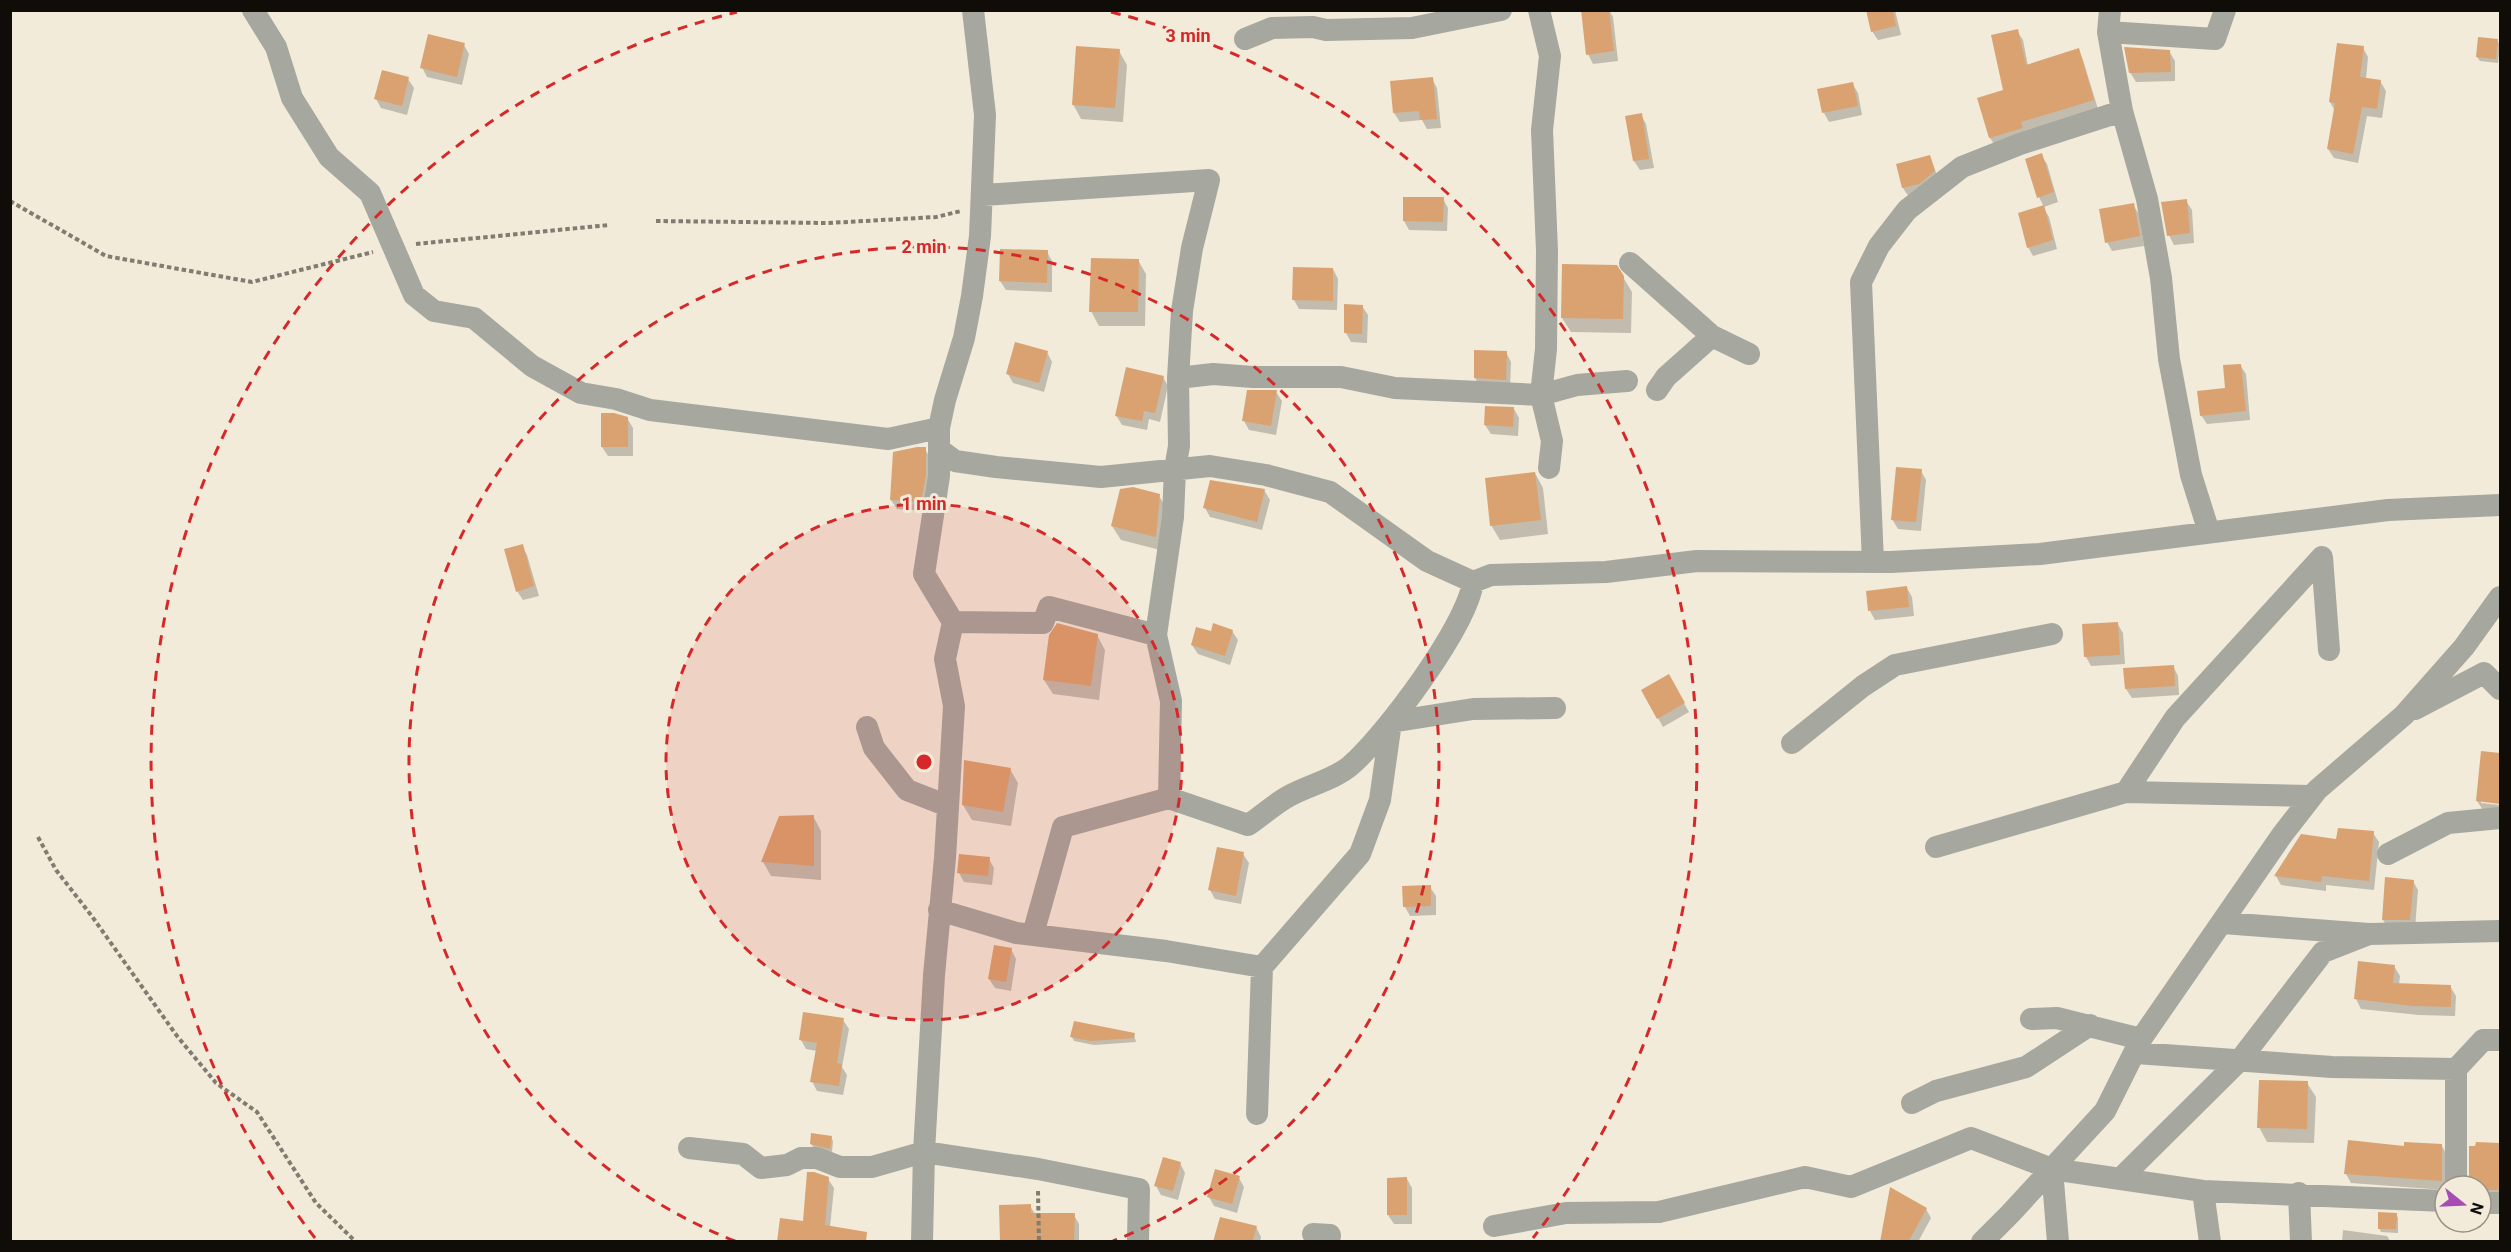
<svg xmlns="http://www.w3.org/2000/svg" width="2511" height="1252" font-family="Roboto,sans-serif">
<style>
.shadow{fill:#0003}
.building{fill:#daa270}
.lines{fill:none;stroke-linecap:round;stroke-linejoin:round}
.path{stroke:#817c71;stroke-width:4;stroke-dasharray:4.5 3;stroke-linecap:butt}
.minor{stroke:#a6a79f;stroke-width:22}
.ring{fill:none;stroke:#d62828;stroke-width:3;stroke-dasharray:10 8}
.centre{fill:#d62828;stroke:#f2ebda;stroke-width:3}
.ring-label{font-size:18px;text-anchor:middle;font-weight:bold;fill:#d62828;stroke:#f2ebda;stroke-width:6;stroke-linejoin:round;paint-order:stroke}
</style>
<rect width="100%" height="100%" fill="#f2ebda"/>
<path class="shadow" d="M1587,10H1609L1613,17L1618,61L1593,64L1588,54Z
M1867,10H1895L1901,35L1878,40L1872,31Z
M2017,31L2023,40L2028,66L2078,50L2083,60L2098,109L1996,147L1990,138L1979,99L2005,91Z
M2497,40L2500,45L2498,63L2480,61L2477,57Z
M464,45L469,54L462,85L427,77L422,67Z
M2363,48L2368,57L2366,79L2380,81L2386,91L2382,118L2367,116L2358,163L2334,158L2328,149L2335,111L2330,102Z
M1119,51L1127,65L1123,122L1081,119L1073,104Z
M2169,51L2175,61V81L2136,82L2130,72Z
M408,79L414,88L407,115L381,108L376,99Z
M1432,79L1437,88L1441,128L1427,129L1422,120L1400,122L1394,113Z
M1852,83L1858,93L1862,115L1829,122L1824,113Z
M1641,115L1646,124L1654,168L1640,170L1634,161Z
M2041,155L2047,164L2058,202L2044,207L2039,197Z
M1930,156L1939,181L1909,197L1903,188L1897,165Z
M1443,199L1448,208L1447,231L1409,230L1404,221Z
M2186,201L2192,210L2194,243L2174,245L2169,235Z
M2133,205L2139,214L2144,246L2112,251L2107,242Z
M2043,207L2049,217L2057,249L2033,256L2028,247Z
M1047,252L1052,261V292L1006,290L1000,281Z
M1138,260L1146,274L1145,326H1099L1091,311Z
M1333,269L1338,279L1337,310L1299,309L1294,300Z
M1623,277L1632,292L1631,333L1571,332L1562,318Z
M1362,306L1368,315L1367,343L1351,342L1346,333Z
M1047,352L1052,362L1044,392L1013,383L1008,374Z
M1506,352L1511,362L1510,389L1480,387L1475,378Z
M2240,365L2246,374L2250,420L2207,424L2201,415L2227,390Z
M1163,377L1168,386L1160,422L1149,419L1147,430L1122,425L1116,415Z
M1276,392L1282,401L1276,435L1249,430L1244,421Z
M1514,409L1519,418L1518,436L1491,434L1485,425Z
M627,418L633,428V456H608L602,447Z
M925,449L930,458L926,511L897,509L891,500Z
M1921,471L1926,480L1921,531L1898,529L1892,519Z
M1535,473L1543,488L1548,534L1500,540L1491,525Z
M1264,490L1270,500L1262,530L1210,517L1205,508Z
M1159,496L1168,510L1164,551L1121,540L1112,526Z
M522,546L527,555L539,596L523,600L517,591Z
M1907,588L1912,597L1914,616L1875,620L1870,611Z
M2117,623L2123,633L2125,664L2091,666L2086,657Z
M1232,631L1238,640L1230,665L1198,654L1192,645L1212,633Z
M1097,635L1105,650L1099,700L1053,694L1044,680Z
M2173,666L2178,676L2179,695L2132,698L2126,689Z
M1668,676L1689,712L1663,727L1658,718Z
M2482,753L2500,755V802L2481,800V803L2500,805V812L2483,810L2477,801Z
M1010,769L1018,783L1011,826L972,820L963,805Z
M813,816L821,831V880L771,876L763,862Z
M2373,833L2379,842L2374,890L2326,885V891L2281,885L2276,876L2338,840Z
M1243,854L1249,863L1241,904L1215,899L1210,890Z
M989,859L994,868L992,885L964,882L959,873Z
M2413,881L2418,890L2415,929H2389L2383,920Z
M1430,887L1436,896V915L1410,916L1405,907Z
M1011,949L1016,959L1011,991L995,988L989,979Z
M2394,966L2400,976L2399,985L2450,986L2456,996L2455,1016L2419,1015L2361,1009L2356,999Z
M843,1020L849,1029L842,1067L847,1075L843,1095L817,1091L812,1081L817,1051L806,1049L801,1040Z
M1134,1035L1136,1042L1094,1045L1074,1041L1072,1037Z
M2307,1083L2316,1097L2314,1143L2267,1142L2259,1127Z
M831,1137L833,1141L832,1152L814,1148L811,1144Z
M2499,1144L2500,1199L2481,1198V1186H2473L2471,1182Z
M2442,1146L2447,1155L2445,1190L2351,1183L2346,1174Z
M1180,1163L1185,1173L1178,1200L1161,1195L1156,1186Z
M1239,1178L1244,1187L1237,1213L1214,1206L1209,1197Z
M828,1179L834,1188L830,1227L804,1223Z
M1407,1179L1412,1188V1224H1394L1388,1215Z
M1030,1206L1035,1214L1074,1215L1079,1224V1242H1001Z
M1926,1209L1931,1218L1918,1242H1883Z
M2396,1214L2398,1218V1233L2381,1232L2379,1228Z
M1256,1227L1261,1237L1260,1242H1214Z
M2343,1230L2387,1236L2391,1242H2342Z"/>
<path class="building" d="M1581,10H1609L1614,51L1586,55Z
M1866,10H1893L1896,26L1871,32Z
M2018,29L2026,65L2079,48L2094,100L2021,122L2023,128L1989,138L1977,98L2003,90L1991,35Z
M428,34L465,43L457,77L420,68Z
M2478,37L2498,39L2496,59L2476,57Z
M2337,43L2364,46L2360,77L2381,80L2377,109L2362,107L2353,154L2327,149L2335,103L2329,102Z
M1076,46L1120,49L1115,108L1072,105Z
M2124,47L2170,50L2171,72L2129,73Z
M382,70L409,77L402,106L374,99Z
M1433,77L1437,119L1420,120L1419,111L1393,113L1390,81Z
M1853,82L1858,106L1822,113L1817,89Z
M1642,113L1649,159L1633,161L1625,116Z
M2042,153L2054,192L2037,198L2025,159Z
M1930,155L1935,171L1919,184L1902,188L1896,164Z
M1403,197H1444L1443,222L1403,221Z
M2187,199L2190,233L2167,236L2161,202Z
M2134,203L2140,236L2105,243L2099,209Z
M2044,205L2053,240L2027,248L2018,213Z
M1000,249L1048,250L1047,283L999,281Z
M1091,258L1139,259L1138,312H1089Z
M1562,264L1617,265L1624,276L1623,319L1561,318Z
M1293,267L1333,268V301L1292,300Z
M1344,304L1363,305L1362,334L1344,333Z
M1015,342L1048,351L1039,383L1006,374Z
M1474,350L1507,351L1506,380L1474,378Z
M2241,364L2246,411L2200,416L2197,391L2225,388L2223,365Z
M1126,367L1164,376L1155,413L1144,411L1142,421L1115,416Z
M1247,390H1277L1271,426L1242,421Z
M1485,406L1514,407L1513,427L1484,425Z
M601,413H614L628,417V447H601Z
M917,447H926V475L921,502L890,500L893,452Z
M1896,467L1922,469L1916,522L1891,520Z
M1535,472L1541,520L1490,526L1485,478Z
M1210,480L1265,489L1257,522L1203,508Z
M1133,487L1160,494L1156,537L1111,526L1120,489Z
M523,544L534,586L516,592L504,549Z
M1907,586L1909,607L1868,611L1866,591Z
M2118,622L2120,655L2084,657L2082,624Z
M1057,623L1098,634L1091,686L1043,680L1049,635Z
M1213,623L1233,630L1225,656L1191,645L1196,627L1211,631Z
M2174,665L2175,686L2125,689L2123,668Z
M1669,674L1685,703L1657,719L1641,690Z
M2481,751L2500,753V804L2476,801Z
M964,760L1011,768L1003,812L962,805Z
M814,815V866L761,862L779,816Z
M2338,828L2374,831L2369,881L2322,876L2321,882L2274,876L2301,834L2336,839Z
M1217,847L1244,852L1236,896L1208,890Z
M959,854L990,857L988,876L957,873Z
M2385,877L2414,880L2410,920H2382Z
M1431,885V906L1403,907L1402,886Z
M994,945L1012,948L1006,982L988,979Z
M2358,961L2395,965L2393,983L2451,985V1007L2413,1006L2354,999Z
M803,1012L844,1018L837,1063L842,1064L839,1086L810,1082L817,1043L799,1040Z
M1074,1021L1135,1033L1134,1038L1091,1041L1070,1037Z
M2259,1080L2308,1081L2307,1129L2257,1128Z
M811,1133L832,1136L830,1149L810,1144Z
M2348,1140L2404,1146V1142L2442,1144V1181L2344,1174Z
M2476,1142L2500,1143V1190H2481V1186L2469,1183V1146H2475Z
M1163,1157L1181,1162L1173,1191L1154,1186Z
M1215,1169L1240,1176L1232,1204L1207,1197Z
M807,1172H814L829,1177L825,1225L867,1232L866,1242H777L780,1218L803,1221Z
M1407,1177V1215H1387V1178Z
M1890,1187L1927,1208L1908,1242H1880Z
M1031,1204V1213H1075L1074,1242H1000L999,1205Z
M2378,1212L2397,1213L2396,1229H2378Z
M1220,1217L1257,1226L1252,1242H1213Z"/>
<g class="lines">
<path class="path" d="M10,201L106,256L252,282L373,252
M656,221L828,223L936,217L961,211
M416,244L609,225
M38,837L56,870L91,915L177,1036L216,1083L257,1112L316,1203L356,1242
M1038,1191L1039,1242"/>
<path class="minor" d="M253,10L276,47L292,98L329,157L370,193L414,295L434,311L474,318L532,366L581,393L616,399L650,410L888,439L939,428
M1539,10L1550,56L1542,130L1547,251L1546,349L1541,395L1552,441L1549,468
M2110,10L2108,32L2122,111L2147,199L2161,278L2169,359L2191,475L2209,532
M2108,32L2215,39L2225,10
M1245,39L1272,28L1313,27L1326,30L1412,28L1501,10
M983,195L1209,180L1192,248L1182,311L1178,378L1179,446L1175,469L1173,517L1156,635
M1630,263L1712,336L1749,354
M1178,378L1213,374L1253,377H1341L1395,388L1541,395L1577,385L1627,381
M1657,390L1666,377L1712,336
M939,449L955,461L996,467L1101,477L1210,466L1266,475L1330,492L1427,561L1473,582L1491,575L1606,572L1697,561L1891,562L2040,554L2388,510L2500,505
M1873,562L1861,282L1879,246L1907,210L1962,167L2020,144L2122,111
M953,622L1043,623L1049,607L1156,635L1171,701L1169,798L1063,827L1033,934
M2415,709L2484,673L2500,689
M867,727L874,748L907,790L948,806
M1792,743L1863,686L1895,665L2052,634
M2126,792L2312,796
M1169,798L1248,825C1262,816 1274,804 1289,796C1307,786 1335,779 1350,766C1385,736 1467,626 1473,582
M1936,847L2126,792L2175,718L2322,557L2329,650
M2388,854L2448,823L2500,818
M939,910L1016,933L1166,951L1262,967L1257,1114
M2223,923L2369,934L2500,931
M1262,967L1360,854L1380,800L1391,722L1473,709L1555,708
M2031,1019L2057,1018L2141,1039
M2136,1053L2332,1067L2456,1069L2483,1040H2500
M2456,1069V1186
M1912,1103L1936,1091L2026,1067L2090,1025
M689,1148L743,1154L761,1168L787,1165L801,1158H817L840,1167H872L924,1152L1038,1169L1139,1189L1138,1242
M2052,1169L2058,1242
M2120,1179L2240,1060L2323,952L2369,934
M2203,1191L2210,1242
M2299,1193L2301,1242
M2481,1203H2500
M1494,1226L1566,1213L1659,1212L1805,1177L1851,1187L1971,1138L2052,1169L2203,1191L2445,1201
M1313,1234L1330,1235L1329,1242
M922,1242L924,1152L934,975L945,858L954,706L945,659L953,622L924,574L939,476V428L945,400L964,338L972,296L980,236L985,115L973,10
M1982,1242L2010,1214L2105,1111L2141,1039L2282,835L2317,790L2404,715L2464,647L2500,597"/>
</g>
<circle cx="924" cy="762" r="258" fill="#d62828" fill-opacity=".12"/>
<g class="ring">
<circle cx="924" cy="762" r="258"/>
<path d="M735 1241A515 515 0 1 1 1113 1241"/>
<path d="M315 1238A773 773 0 0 1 737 12M1111 12A773 773 0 0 1 1533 1238"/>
</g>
<circle cx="924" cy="762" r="9" class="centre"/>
<g class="ring-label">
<text x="1188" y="42">3 min</text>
<text x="924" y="253">2 min</text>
<text x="924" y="510">1 min</text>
</g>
<rect width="2511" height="1252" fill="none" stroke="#100d08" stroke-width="24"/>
<g transform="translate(2463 1204) rotate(108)"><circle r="28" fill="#f2ebda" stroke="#989286" stroke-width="1.5"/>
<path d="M0-4.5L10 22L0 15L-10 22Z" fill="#a74bb5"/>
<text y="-9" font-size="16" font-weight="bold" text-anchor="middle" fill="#100d08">N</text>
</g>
</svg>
